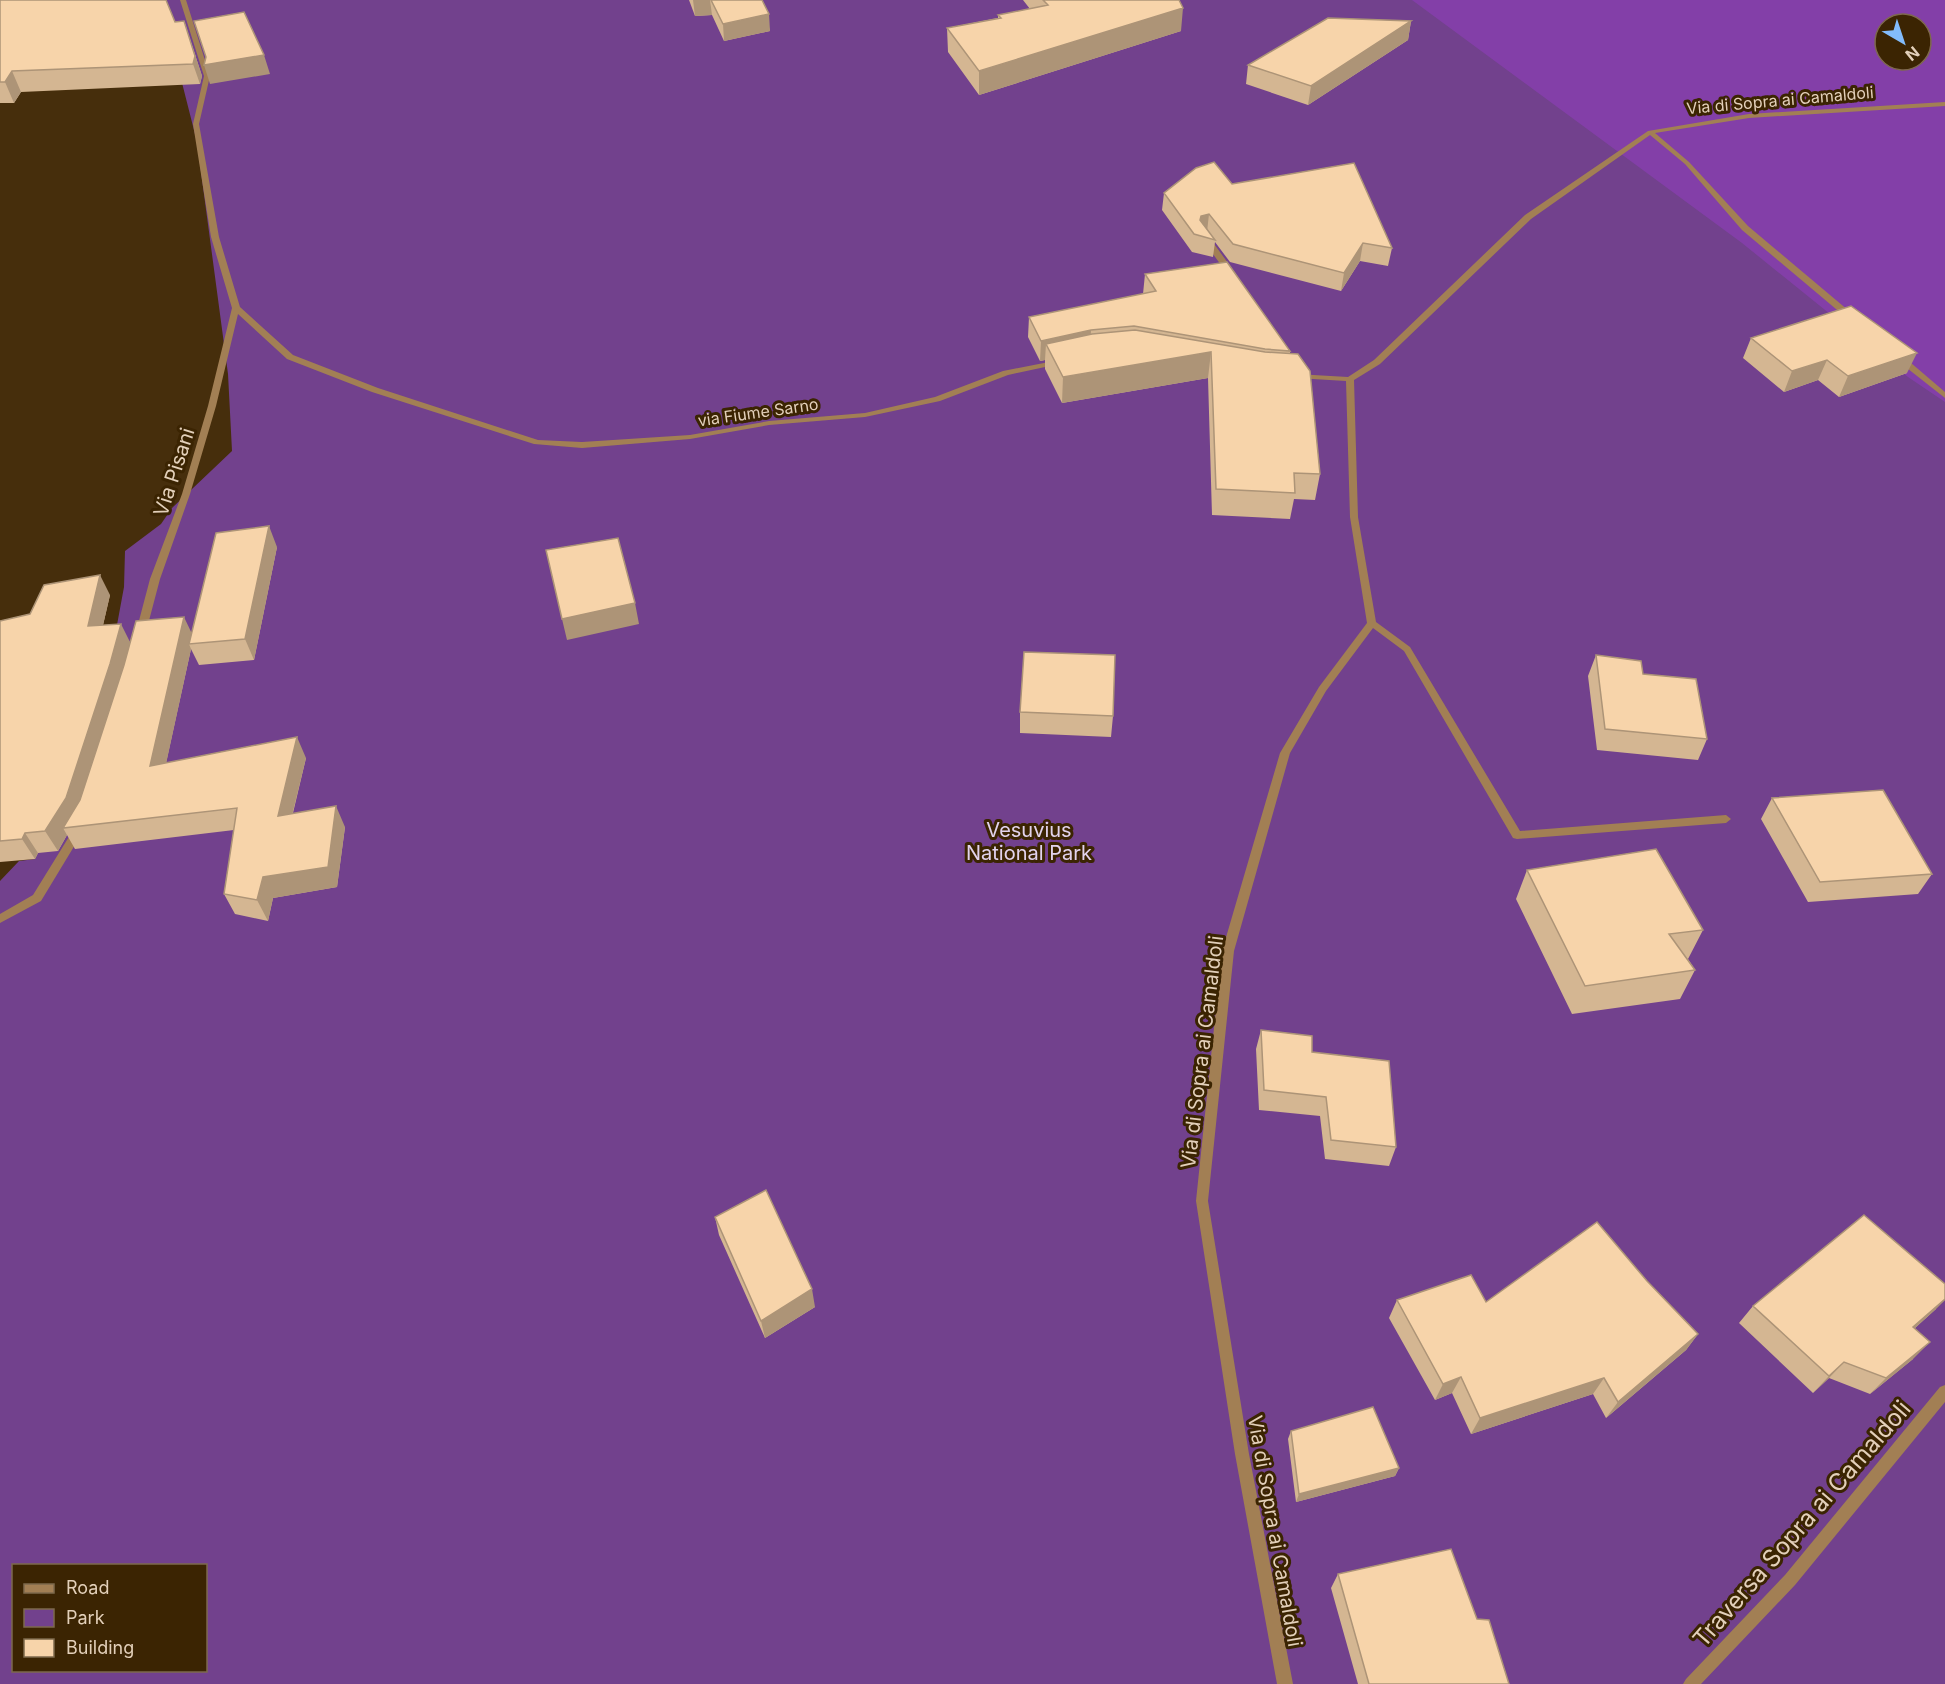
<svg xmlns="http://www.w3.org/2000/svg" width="1945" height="1684" font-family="Inter,sans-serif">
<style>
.green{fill:#72418d;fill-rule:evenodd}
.forest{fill:#833fa8;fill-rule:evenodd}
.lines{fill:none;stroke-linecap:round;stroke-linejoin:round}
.minor{fill:#a27f54;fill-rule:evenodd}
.wall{fill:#d4b692}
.shaded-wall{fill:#ad9477}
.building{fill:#f7d4aa;stroke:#ad9477;stroke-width:1.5}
.labels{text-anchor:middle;stroke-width:6;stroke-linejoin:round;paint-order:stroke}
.far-street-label{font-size:16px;fill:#e3d0ba;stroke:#3b2402}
.street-label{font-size:20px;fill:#e3d0ba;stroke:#3b2402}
.park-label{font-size:20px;fill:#e2d3ed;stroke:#3b2402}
.near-street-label{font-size:24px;fill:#e3d0ba;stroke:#3b2402}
</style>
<rect width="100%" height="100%" fill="#462e0c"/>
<path class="green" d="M161,0H1945V1684H0V881L19,861L35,859L112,652L124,587L125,551L161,524L172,508L232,451L228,374L197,142ZM1885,24H1921V60H1885ZM14,1566H206V1670H14Z"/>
<path class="forest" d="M1412,0H1945V402L1908,377L1742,243ZM1885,24H1921V60H1885Z"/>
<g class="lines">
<path class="minor" d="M180,0H186L210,76L199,124L219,237L240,307L293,355L378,388L538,440L582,442L690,435L769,421L865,413L935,397L1003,371L1059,360L1063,362L1059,364L1008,375L940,401L865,417L769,425L690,439L582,448L534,444L372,392L287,359L238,314L216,406L190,494L160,579L146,632L141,635L138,634L136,632L150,579L182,494L208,406L232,308L211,237L193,124L204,76Z
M1945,102V106L1749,118L1655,133L1689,162L1748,226L1855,316V320H1849L1742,230L1685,164L1650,135L1531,219L1380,364L1354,380L1358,517L1376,622L1410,647L1520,831L1726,815L1731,819L1726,823L1517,839L1513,838L1404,651L1373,628L1326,691L1290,753L1234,951L1208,1201L1249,1454L1293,1684H1277L1235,1454L1196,1201L1222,951L1280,753L1319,687L1367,623L1350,517L1346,381L1296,378L1292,376L1296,374L1348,377L1374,360L1525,215L1648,131L1749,114Z
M1203,237H1209L1236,274L1235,276H1229L1202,239Z
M1898,357H1904L1945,392V398L1898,361Z
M79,826L84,830L41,901L0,923V914L33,895L75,827Z
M1945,1385V1402L1795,1585L1701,1684H1683L1686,1679L1785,1575L1940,1387Z"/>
</g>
<path class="wall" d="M0,0L175,22L184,21L202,76L200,84L21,92L14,103H0Z
M689,0H762L770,31L724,41L712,15L695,16Z
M1023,0H1179L1181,31L979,95L948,52L947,28L998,18V15L1030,9Z
M1411,21L1408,40L1308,105L1246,84L1248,65Z
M1232,184L1392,248L1388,266L1360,261L1341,291L1230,262L1215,242L1213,257L1192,252L1162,210L1164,193Z
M1145,274L1290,351V354L1320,474L1315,500L1294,499L1290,519L1212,515L1208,378L1062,403L1045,369V360L1040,361L1028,337L1029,317L1143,294Z
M1751,338L1907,373L1839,397L1818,380L1784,392L1743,358Z
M277,547L254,660L199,665L191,649L166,763L306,758L293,813L345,827L337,887L273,898L268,921L235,914L224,894L234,830L75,849L67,835L58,851L38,853L35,859L0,862V621L110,595L103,625L130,642L191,633Z
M1596,655L1643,674L1707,739L1698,760L1597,750L1588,676Z
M1020,712L1113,716L1111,737L1020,733Z
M1772,798L1932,874L1918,894L1808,902L1761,819Z
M1527,870L1703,930L1688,959L1695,970L1680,999L1572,1014L1516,899Z
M1261,1030L1312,1052L1396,1147L1389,1166L1325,1159L1320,1116L1259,1110L1256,1049Z
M715,1217L815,1307L765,1338L719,1235Z
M1647,1281L1698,1334L1686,1350L1606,1418L1593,1394L1471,1434L1452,1393L1435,1400L1389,1318L1397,1300L1486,1302Z
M1753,1306L1936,1309L1915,1328L1913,1359L1870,1394L1829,1378L1813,1393L1739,1323Z
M1291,1431L1399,1468L1395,1476L1296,1502L1288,1439Z
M1338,1574L1477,1619L1509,1684H1358L1331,1588Z"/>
<path class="shaded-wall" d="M693,0H710L712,15L695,16Z
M1183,8L1181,31L979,95V71Z
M769,14L770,31L724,41L723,24Z
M184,21L202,76L200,84L193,64Z
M1411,21L1408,40L1308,105L1311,86Z
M264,55L270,74L210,84L204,65Z
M12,71L21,92L14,103L5,82Z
M1209,214L1207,232L1199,234L1198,237L1201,216Z
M1363,243L1360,261L1341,291L1344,273Z
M1091,330L1090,351L1046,344L1045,360L1040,361L1041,341Z
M1211,352L1208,378L1062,403L1063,377Z
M1917,353L1907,373L1839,397L1848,376Z
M1827,360L1818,380L1784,392L1792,371Z
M269,526L277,547L254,660L245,639Z
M100,575L110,595L98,647L88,626Z
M635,603L639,624L567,640L562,619Z
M184,617L194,638L189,644L191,649L161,787L150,766Z
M121,624L131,644L78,818L63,828L67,835L58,851L45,831Z
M297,737L306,758L287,836L278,816Z
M336,806L345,827L337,887L273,898L268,921L257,900L263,877Z
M25,833L38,853L35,859L22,839Z
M812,1289L815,1307L765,1338L761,1321Z
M1945,1299V1300L1936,1309L1897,1344L1913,1327Z
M1698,1334L1686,1350L1606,1418L1618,1402Z
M1930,1342L1913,1359L1870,1394L1886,1378Z
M1844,1362L1829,1378L1813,1393L1829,1376Z
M1461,1377L1452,1393L1435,1400L1443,1384Z
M1604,1378L1593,1394L1471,1434L1480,1418Z
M1399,1468L1395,1476L1296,1502L1299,1494Z"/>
<path class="building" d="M0,0H166L175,22L184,21L195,56L193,64L12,71L5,82H0Z
M711,0H762L769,14L723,24Z
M1043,0H1179L1183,8L979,71L947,28L1001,18L998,15L1048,5Z
M244,12L264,55L204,65L206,57L194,21Z
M1328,18L1411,21L1311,86L1248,65Z
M1214,162L1232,184L1354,163L1392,248L1363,243L1344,273L1233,244L1209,214L1201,216L1200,220L1215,240L1194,234L1164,193L1196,168Z
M1227,262L1290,351L1265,349L1134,326L1091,330L1041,341L1029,317L1156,291L1145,274Z
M1851,306L1917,353L1848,376L1827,360L1792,371L1751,338Z
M1135,330L1265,352L1298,354L1310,371L1320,474L1294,473L1295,493L1216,489L1211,352L1063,377L1046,344L1092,334Z
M269,526L245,639L189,644L216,533Z
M618,538L635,603L562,619L546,550Z
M100,575L88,626L121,624L110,664L66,798L45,831L25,833L22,839L0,841V621L30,614L44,585Z
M184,617L150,766L297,737L278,816L336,806L328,867L263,877L257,900L224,894L237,808L63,828L80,800L124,665L136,621Z
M1024,652L1115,655L1113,716L1020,712Z
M1596,655L1641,661L1643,674L1696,679L1707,739L1605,729Z
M1883,790L1932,874L1820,882L1772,798Z
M1656,849L1703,930L1669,934L1695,970L1585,986L1527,870Z
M1261,1030L1312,1036V1052L1389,1061L1396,1147L1331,1140L1326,1097L1264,1090Z
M766,1190L812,1289L761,1321L715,1217Z
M1864,1215L1945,1284V1299L1913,1327L1930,1342L1886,1378L1844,1362L1829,1376L1753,1306Z
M1597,1222L1647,1281L1698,1334L1618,1402L1604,1378L1480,1418L1461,1377L1443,1384L1397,1300L1471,1275L1486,1302Z
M1373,1407L1399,1468L1299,1494L1291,1431Z
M1451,1549L1477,1619L1489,1620L1509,1684H1369L1338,1574Z"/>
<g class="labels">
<g class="far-street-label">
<text transform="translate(1780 100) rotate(-5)" y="6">Via di Sopra ai Camaldoli</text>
<text transform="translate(758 412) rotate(-8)" y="6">via Fiume Sarno</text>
</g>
<g class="street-label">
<text transform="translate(174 472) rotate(-72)" y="7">Via Pisani</text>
<text transform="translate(1202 1052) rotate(-83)" y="7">Via di Sopra ai Camaldoli</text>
<text transform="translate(1275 1531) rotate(80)" y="7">Via di Sopra ai Camaldoli</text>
</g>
<g class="park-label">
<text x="1029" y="837">Vesuvius<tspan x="1029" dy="23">National Park</tspan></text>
</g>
<g class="near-street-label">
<text transform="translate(1802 1524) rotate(-49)" y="8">Traversa Sopra ai Camaldoli</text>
</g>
</g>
<rect x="12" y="1564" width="195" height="108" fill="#3b2402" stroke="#7e694c" stroke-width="1.5"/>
<rect x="24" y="1584" width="30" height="9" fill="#a27f54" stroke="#7e694c" stroke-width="1.5"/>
<text x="66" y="1594" font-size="18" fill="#e3d0ba">Road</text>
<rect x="24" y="1609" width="30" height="18" fill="#72418d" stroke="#7e694c" stroke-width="1.5"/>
<text x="66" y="1624" font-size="18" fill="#e3d0ba">Park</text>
<rect x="24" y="1639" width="30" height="18" fill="#f7d4aa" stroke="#7e694c" stroke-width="1.5"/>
<text x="66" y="1654" font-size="18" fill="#e3d0ba">Building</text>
<g transform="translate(1903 42) rotate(141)"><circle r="28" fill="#3b2402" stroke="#7e694c" stroke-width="1.5"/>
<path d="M0-4.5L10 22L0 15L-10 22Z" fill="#83bcfb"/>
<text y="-9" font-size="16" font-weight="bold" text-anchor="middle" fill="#e3d0ba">N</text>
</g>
</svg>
